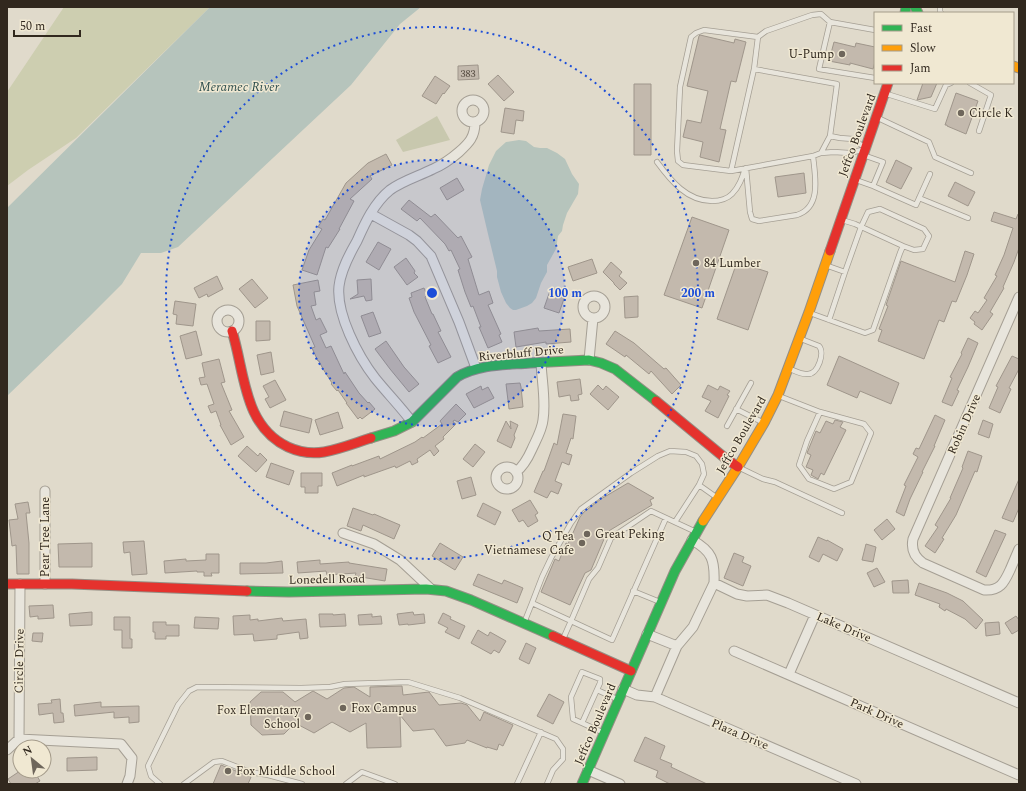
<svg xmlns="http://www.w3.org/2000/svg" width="1026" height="791" font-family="Spectral,serif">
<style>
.green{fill:#cdceb0}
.cemetery{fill:#c8c8ae}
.water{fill:#b6c4bc}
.building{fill:#c3b9ad;stroke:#9f968b}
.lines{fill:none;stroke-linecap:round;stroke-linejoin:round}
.lane-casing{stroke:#a59f94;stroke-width:6}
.street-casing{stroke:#a59f94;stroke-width:11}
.fast-casing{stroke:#948e84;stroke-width:11}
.slow-casing{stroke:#948e84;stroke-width:11}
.jam-casing{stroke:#948e84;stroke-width:11}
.lane{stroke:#e8e5dc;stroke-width:4.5}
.street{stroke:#e8e5dc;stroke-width:9}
.fast{stroke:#30b455;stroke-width:9}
.slow{stroke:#ff9f0a;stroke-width:9}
.jam{stroke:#e5322d;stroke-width:9}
.ring{fill:none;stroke:#1d4ed8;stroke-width:2;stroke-dasharray:2 4}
.poi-dot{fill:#6e665b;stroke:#f0e8d2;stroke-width:1.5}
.labels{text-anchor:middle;stroke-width:3;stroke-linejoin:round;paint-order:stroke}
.number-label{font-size:10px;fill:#564c42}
.poi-label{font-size:12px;fill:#31281e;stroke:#f0e8d2;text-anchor:start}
.street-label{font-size:12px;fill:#31281e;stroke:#f0e8d2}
.water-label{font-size:13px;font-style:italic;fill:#2f4f4e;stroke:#f0e8d2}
.centre{fill:#1d4ed8;stroke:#f0e8d2;stroke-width:2}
.ring-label{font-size:12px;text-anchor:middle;font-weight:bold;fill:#1d4ed8;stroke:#f0e8d2;stroke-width:3;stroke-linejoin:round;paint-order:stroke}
</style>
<rect width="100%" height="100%" fill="#e0dacb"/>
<path class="green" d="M64,7H210L76,138L28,170L7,186V92Z"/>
<path class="cemetery" d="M437,116L450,140L403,152L396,140Z"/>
<path class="water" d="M210,7H421L400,24L351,85L178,247L161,253H141L122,284L89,317L7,396V208Z
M519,140L526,141L534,147L540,148H547L557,153L565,159L572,174L579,184L578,194L567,213L563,225L562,231L558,236L556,249L547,265V272L541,283L536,298L532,303L527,306L516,310H513L510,308L506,303L501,292L497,277V271L488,234L480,200L482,189L489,165L496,151L506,142Z"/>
<path class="building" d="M700,35L734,43L735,39L746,42L736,82L731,81L720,129L726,130L719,162L700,157L703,142L683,137L687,120L701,123L708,91L687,86L699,36Z
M834,42L855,47L856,43L875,47V62L873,69L850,63V65L829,61Z
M478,65L479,79L458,80V66Z
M498,75L514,92L504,101L488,84Z
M435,76L450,86L444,94L443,93L436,104L422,96Z
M923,83H937L931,97L917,100Z
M634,84H651V155H634Z
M956,93L978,101L966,134L947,126V125H945Z
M505,108L524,111L523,121L516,120L514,134L501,132Z
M386,154L392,165L370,176L372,179L350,199L354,201L339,229H340L328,248L326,247L317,275L302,270L309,250L322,229L318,227L323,219L325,220L346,183L368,163Z
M896,160L912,168L901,189L886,182Z
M804,173L806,193L778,197L775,177Z
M457,178L464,190L447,200L440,188Z
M955,182L975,192L968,206L948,196Z
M409,200L431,217L435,214L458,238L461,236L472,257L468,259L479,295L489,291L493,303L488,305L501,334L499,335L502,342L488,348L479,327H481L473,306L471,307L465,292L458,270L460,269L451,250L449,251L445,244L420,218L417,221L401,209Z
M994,212L1016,219L1018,214H1019V248L1014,262L1003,287L1004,288L990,312L993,314L982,330L974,324L975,322L970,318L975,311L978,313L987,300L984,298L997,276L995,275L1004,255L1013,228L991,221Z
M692,217L729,230L702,308L664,295Z
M378,242L391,249L379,270L366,262Z
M965,251L974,254L967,275L956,302L952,301L944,322L939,320L924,359L878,341L882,330L879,329L888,306L886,305L901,261L955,282Z
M406,258L415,271L414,273L418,277L407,285L394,267Z
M592,259L597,273L573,281L568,267Z
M611,262L622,272L619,276L627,283L620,290L614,284V283L603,272Z
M737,262L768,272L748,330L717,319Z
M217,276L223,289L208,297L207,294L199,298L194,288Z
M252,279L268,298L255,308L239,289Z
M371,279L372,300L366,301L364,296L350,299L358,294L357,280Z
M318,280L320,291L314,292L316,305L311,306L316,320L320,318L327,332L320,335L326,348L331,346L344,374L345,372L359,393L368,403L369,402L375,409L362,419L360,417L358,419L346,403H347L338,390L337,391L331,384L332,383L323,369L319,361H318L312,348L315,347L297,306L293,285Z
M424,288L427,295L425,297L432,314H433L441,331L438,332L451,357L438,363L429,346L431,345L414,312L409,298L412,297L411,293Z
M551,288L566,293L559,313L544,308Z
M638,296V317L625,318L624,297Z
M175,301L196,304L193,326L176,324L177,315L173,314Z
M373,312L381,333L369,337L361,316Z
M256,321H270V340L256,341Z
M538,328L539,331L570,329L571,342L546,344V342L516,347L514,332Z
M196,331L202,355L186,359L180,336Z
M615,331L634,343L664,369L666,368L681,385L672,394L651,371L649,374L626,355L625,357L606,344Z
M968,338L978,343L968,367L957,390L959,391L952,406L942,402L952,378L950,377L962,354L961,353Z
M386,341L404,367L419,384L409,392L390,369L375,349Z
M271,352L274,372L261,375L257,355Z
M839,356L899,383L891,404L860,391L857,398L827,385Z
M1012,356L1019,359V369L1009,388L1011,389L1000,413L989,408L998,387L996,386Z
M219,359L225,382L221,383L232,410L229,411L244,437L231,445L220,425H221L216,411L211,413L208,406L214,404L207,384L201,385L199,378L205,377L202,363Z
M580,379L582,394L578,395L579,400L571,401L570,395L559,397L557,382Z
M275,380L286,400L270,408L265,399L269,397L263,386Z
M520,383L521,387L523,407L509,409L506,384Z
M598,385L603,390L606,386L619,397L608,410L590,394Z
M708,385L718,390L720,386L730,391L727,395L729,396L718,418L705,411L711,401L702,397Z
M481,386L482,390L488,387L494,398L474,408L466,394Z
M456,404L466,414L458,422L454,420L453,422L456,424L443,437L444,439L435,446L439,451L434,456L430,450L417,459L418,462L412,465L410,461L396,468L395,466L364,477V475L337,486L332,473L352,465V466L379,456L380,459L415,442L422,437L423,438L442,424L440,421Z
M284,411L312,419L309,433L280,426Z
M338,412L343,428L320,435L315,420Z
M563,414L576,416L573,439L571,438L566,453L572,455L569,465L562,462L555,481L562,484L558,494L551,491L547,498L534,492L543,471H544L554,443L557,445Z
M935,415L945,420L934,446H935L922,472H923L910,499L904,516L896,512L906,486L904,485L918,457L913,454L916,448L919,449Z
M835,420L843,422L840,427L846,430L824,475L821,473L818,479L811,475L813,470L806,467L811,455L807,453L816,431L820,433L826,421L833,424Z
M983,420L993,424L989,438L978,434Z
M506,421L511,429L510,421L518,425L514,435L515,438L511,448L497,441Z
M475,444L485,452L473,467L463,459Z
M247,446L258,456L260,453L267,460L256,472L238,456Z
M968,451L982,456L977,472L975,471L956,515L942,538L944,539L935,553L925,546L938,527L935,525L951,498H950L963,468L962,467Z
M271,463L294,471L289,485L266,477Z
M301,473H322V486H318V493H305V487H301Z
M471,477L476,495L462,499L457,481Z
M1019,479V508L1013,522L1002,518Z
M628,483L654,498L650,500L652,505L607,532L591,570L585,573L570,605L541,592L555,559L559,561L566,543L568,544L580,517L584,512L601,499Z
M530,500L538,513L535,515L538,521L528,527L523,520L519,522L512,510Z
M28,502L30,513H26L29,543V574H17L16,545L12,546L9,520L18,519L15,504Z
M483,503L501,512L495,525L477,516Z
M353,508L373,515L374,514L400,525L394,539L363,525L361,531L347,526Z
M887,519L895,529L882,540L874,530Z
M995,530L1006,534L986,577L976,572L988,546Z
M818,537L827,541V540L843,549L837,561L823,554L819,562L809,557Z
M144,541L147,574L132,575L130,552L124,553L123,542Z
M92,543V567H59L58,544Z
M440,543L463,557L455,570L432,556Z
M866,544L876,547L873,562L862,560Z
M734,553L744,557L742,562L751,566L743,586L724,578Z
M206,554H219V573H211L212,576H204V572H197V571L165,573L164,561L186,559V561L206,560Z
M320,560V564L349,562V563L387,569L385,581L355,576L356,573L327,575L326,571L298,573L297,562Z
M282,561L283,573L240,574V563H266Z
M877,568L885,582L874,587L867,573Z
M478,574L502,584L504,580L523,588L517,603L473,585Z
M908,580L909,593H893L892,581Z
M919,583L947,593L963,601L983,620L976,629L965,619L946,609L945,611L939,607L940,604L915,595Z
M53,605L54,618L38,619V616L30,617L29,606Z
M92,612V625L70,626L69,614Z
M413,612L414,615L424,614L425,623L408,625V624L399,625L397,614Z
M443,613L451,617L450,619L465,626L459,639L445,632L448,628L438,623Z
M319,614H333V615L345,614L346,626L320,627Z
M372,614V617L381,616L382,624L359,625L358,615Z
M250,615V620L258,619V621L282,618L283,621L306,619L308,638L300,639L299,632L277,635V639L254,641L253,634L234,635L233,616Z
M1016,616L1019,620V630L1012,634L1005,623Z
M114,617H130V639H132V648H122V630H114Z
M195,617L219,618L218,629L194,628Z
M153,622H166V625H179V636H166V639H155V632H153Z
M999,622L1000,634L986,636L985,623Z
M478,630L488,636L490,632L506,641L499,653L494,650L491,654L471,643Z
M33,633H43L42,642L32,641Z
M526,643L536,648L529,664L519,659Z
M402,686L403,695L429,692L439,705L461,703L467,705L480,721L484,712L513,725L503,746L499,744L497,750L487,747V748L467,740L465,743L446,746L434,729L413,731L400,715L401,747L367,748L366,723L350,732L332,722L314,733L295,723L284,734L262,735L251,725L250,702L261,692H283L295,702L313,691L327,699L344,688L354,687L370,697V687Z
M549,694L564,702L553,724L537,716Z
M60,699L61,713H63L64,722L54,723L53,713L39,715L38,704L52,703L51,700Z
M101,702V707L139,706V722L129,723V717L114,718V712L75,716L74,705Z
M645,737L665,746L660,759L672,764L671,767L707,784H670L656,777L658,771L634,761Z
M97,757V770L67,771V758Z
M221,765L251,777L248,784H213Z
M20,771H44L37,776L40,781L35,784H11L8,779Z"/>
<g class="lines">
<defs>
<path id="lane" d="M940,7V11L941,13
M875,30L830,22L819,69L875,78
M758,37L766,31L812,15L821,14L830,22
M754,69L837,84L830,136L821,153L813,156L731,171Z
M970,83L991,95L979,131
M887,94L935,109L946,85L951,83
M878,118L929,142L935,157L971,173
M830,136L840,138L853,139L864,147
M821,153L834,152L849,153L862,150
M866,156L883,162L873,186
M657,162C671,181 687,201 712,201C720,201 727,199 732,194C739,187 742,178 745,169
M746,168L750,212L752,219L759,221L797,215C822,207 815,176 813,156
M731,171L683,165L678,161L677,151L680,87L691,37L696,33L704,30L758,37L754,69
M856,180L873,186L916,205L930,174
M919,198L968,218
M828,266L845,272L861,227L868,212L880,209L924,229L929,236L923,249L914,250L903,246
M810,313L865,333L873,330L900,253L903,246L855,224L842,220
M829,320L845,272
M790,369C795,371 802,375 808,374C818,374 825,353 819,346L801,339
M779,396L820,412L864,424L871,433L851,482L834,489L809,479L799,465L807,441L820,412
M736,409L762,422
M727,426L751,383
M740,468L763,479L775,482L842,513
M699,485L716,497
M633,591L660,602
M532,603L542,577L551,558L571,523L581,509L631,473L658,456L670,451L686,452L696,456L702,464L704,474L699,485L675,522
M524,623L532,603L571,621L589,579L598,568L611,538L651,511L694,531
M563,639L571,621L612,640L666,518
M582,672L600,679V683L582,723L573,719L571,697Z
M597,690L617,699
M582,723L602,732
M160,784L151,776L148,766L178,705L189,691L197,687L301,688L330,687L345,684L408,682L460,698L556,739L563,749V759L553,770L547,784
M184,784L214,762L222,761L250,772L268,775L302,784
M346,784L362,772L395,784
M517,784L541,732"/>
<path id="street" d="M462 111a11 11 0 1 1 22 0a11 11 0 1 1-22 0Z
M371,214L409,235L417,241L431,256L459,322L476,368
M583 307a11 11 0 1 1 22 0a11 11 0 1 1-22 0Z
M1019,297L913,539C911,549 914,557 923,563L984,590C1000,591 1004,583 1010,570C1013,563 1016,556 1019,549
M217 321a11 11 0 1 1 22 0a11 11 0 1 1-22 0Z
M589,360L593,318
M412,422C400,406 387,393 375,378C358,356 336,314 339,286C341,270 349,255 357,241C365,223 374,203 390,190C402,181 419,176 433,169C442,165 451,159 459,152C469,143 475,137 475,122
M496 478a11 11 0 1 1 22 0a11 11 0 1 1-22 0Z
M516,472C524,466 528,458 532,449C536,440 542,430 543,420C546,402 542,382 541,363
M343,533L374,544L400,560L431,589
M692,540C712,551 715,560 714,583L737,594L747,596L767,595L788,603L1019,703
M45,584V491
M647,634L677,646
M734,651L1019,775
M789,674L815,615
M623,689L637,695L655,697L856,784
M655,697L677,646L693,627L714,583
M19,739L20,584
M7,750L19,739L121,744L132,758L130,776L127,784
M588,770L620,784"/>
<path id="fast" d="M915,7L918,13
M905,13L906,7
M371,438L394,431L412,422L457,377C479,364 505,365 530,363C549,362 569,361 589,360L601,363L615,369L656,401
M247,591L289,592L426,589L446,591L471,600L553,636
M582,784L675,571L703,521"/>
<path id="slow" d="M1013,66L1019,68
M703,521L738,467L764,423L778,395L809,312L830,251"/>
<path id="jam" d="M830,251L888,83
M232,331C245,372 243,426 288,447C299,452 312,454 324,452C340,449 355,443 371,438
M656,401L725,458L738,467
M7,584H72L247,591
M553,636L631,671"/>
</defs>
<use href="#lane" class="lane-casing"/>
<use href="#street" class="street-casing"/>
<use href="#fast" class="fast-casing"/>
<use href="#slow" class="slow-casing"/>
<use href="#jam" class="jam-casing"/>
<use href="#lane" class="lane"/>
<use href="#street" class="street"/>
<use href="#fast" class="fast"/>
<use href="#slow" class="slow"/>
<use href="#jam" class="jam"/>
</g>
<circle cx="432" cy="293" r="133" fill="#1d4ed8" fill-opacity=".12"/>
<g class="ring">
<circle cx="432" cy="293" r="133"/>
<circle cx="432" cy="293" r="266"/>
</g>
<g class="poi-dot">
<circle cx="842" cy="54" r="4"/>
<circle cx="961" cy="113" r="4"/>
<circle cx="696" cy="263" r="4"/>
<circle cx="587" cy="534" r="4"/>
<circle cx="582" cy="543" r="4"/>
<circle cx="343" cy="708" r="4"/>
<circle cx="308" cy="717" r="4"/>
<circle cx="228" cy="771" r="4"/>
</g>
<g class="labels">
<g class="number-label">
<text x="468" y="77">383</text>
</g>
<g class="poi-label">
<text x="834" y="58" text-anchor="end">U-Pump</text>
<text x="969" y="117">Circle K</text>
<text x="704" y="267">84 Lumber</text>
<text x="595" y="538">Great Peking</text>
<text x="574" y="540" text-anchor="end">Q Tea<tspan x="574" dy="14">Vietnamese Cafe</tspan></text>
<text x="351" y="712">Fox Campus</text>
<text x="300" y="714" text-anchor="end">Fox Elementary<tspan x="300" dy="14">School</tspan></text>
<text x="236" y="775">Fox Middle School</text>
</g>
<g class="street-label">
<text transform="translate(857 135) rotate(-70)" y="4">Jeffco Boulevard</text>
<text transform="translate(521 353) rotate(-5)" y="4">Riverbluff Drive</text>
<text transform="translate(964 424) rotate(-66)" y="4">Robin Drive</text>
<text transform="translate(741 435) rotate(-60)" y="4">Jeffco Boulevard</text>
<text transform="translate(45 537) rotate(-90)" y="4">Pear Tree Lane</text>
<text transform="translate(327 579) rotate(-1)" y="4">Lonedell Road</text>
<text transform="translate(844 627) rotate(23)" y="4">Lake Drive</text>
<text transform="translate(19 661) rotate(-89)" y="4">Circle Drive</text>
<text transform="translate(877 713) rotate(24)" y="4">Park Drive</text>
<text transform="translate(595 724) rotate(-67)" y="4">Jeffco Boulevard</text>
<text transform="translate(740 734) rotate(23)" y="4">Plaza Drive</text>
</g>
<g class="water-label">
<text x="239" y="91">Meramec River</text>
</g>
</g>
<circle cx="432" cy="293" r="6" class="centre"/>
<g class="ring-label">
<text x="565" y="297">100 m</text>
<text x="698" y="297">200 m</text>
</g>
<rect width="1026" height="791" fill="none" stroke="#31281e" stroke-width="16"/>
<rect x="874" y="12" width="140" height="72" fill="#f0e8d2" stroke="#a49b8a"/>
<rect x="882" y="25" width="20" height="6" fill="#30b455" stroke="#a49b8a"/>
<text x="910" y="32" font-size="12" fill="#31281e">Fast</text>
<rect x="882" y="45" width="20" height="6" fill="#ff9f0a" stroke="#a49b8a"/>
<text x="910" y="52" font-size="12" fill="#31281e">Slow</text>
<rect x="882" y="65" width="20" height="6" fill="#e5322d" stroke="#a49b8a"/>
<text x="910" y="72" font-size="12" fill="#31281e">Jam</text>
<g transform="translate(32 759) rotate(331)"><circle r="19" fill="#f0e8d2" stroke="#a49b8a"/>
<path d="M0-3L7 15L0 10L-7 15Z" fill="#6e665b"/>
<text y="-6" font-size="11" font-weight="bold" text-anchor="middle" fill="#31281e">N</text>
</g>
<path d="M14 30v6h66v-6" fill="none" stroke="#31281e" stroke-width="2"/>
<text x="20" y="30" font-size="12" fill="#31281e" stroke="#f0e8d2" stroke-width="3" paint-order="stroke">50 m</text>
</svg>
